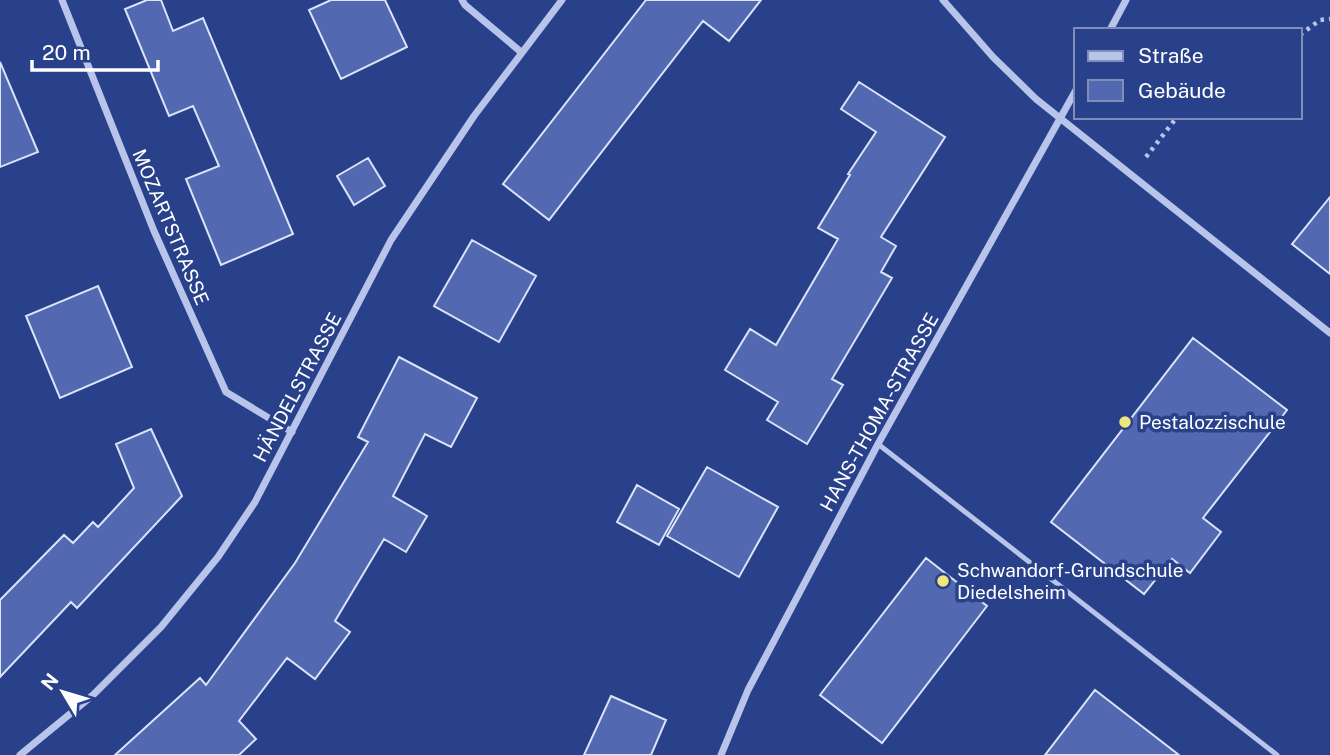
<svg xmlns="http://www.w3.org/2000/svg" width="1330" height="755" font-family="'Public Sans',sans-serif">
<style>
.building{fill:#5269b2;stroke:#dbe3f7;stroke-width:2}
.lines{fill:none;stroke-linecap:round;stroke-linejoin:round}
.path{stroke:#b8c4e9;stroke-width:4.5;stroke-dasharray:3.5 5;stroke-linecap:butt}
.lane{stroke:#b8c4e9;stroke-width:5}
.street{stroke:#b8c4e9;stroke-width:7}
.poi-dot{fill:#f1e67e;stroke:#29418b;stroke-width:2.5}
.labels{text-anchor:middle;stroke-width:7;stroke-linejoin:round;paint-order:stroke}
.street-label{font-size:19px;fill:#fff;stroke:#29418b}
.poi-label{font-size:19px;fill:#fff;stroke:#29418b;text-anchor:start}
</style>
<rect width="100%" height="100%" fill="#29418b"/>
<path class="building" d="M147,0H161L173,31L203,18L293,234L221,265L186,179L219,166L193,106L169,116L125,9Z
M331,0H385L407,47L341,79L309,10Z
M646,0H761L729,41L703,21L549,220L503,184Z
M0,62L38,152L0,167Z
M859,82L945,137L881,237L896,246L881,272L892,278L832,379L843,385L807,444L767,420L778,402L725,370L750,329L776,345L838,239L818,228L850,175L848,174L876,132L841,109Z
M368,158L385,186L354,205L337,176Z
M1330,197V274L1292,244Z
M472,240L536,276L499,342L434,306Z
M98,286L132,367L60,398L26,316Z
M1193,338L1287,410L1203,518L1221,532L1190,573L1172,559L1144,594L1051,522Z
M399,357L477,398L451,447L425,434L393,496L427,516L406,552L384,539L335,621L350,632L315,679L287,658L239,721L256,739L239,755H115L200,678L206,685L295,563L368,442L358,437Z
M151,429L182,496L77,608L71,602L0,677V600L64,535L73,543L93,522L98,527L134,488L116,444Z
M707,467L778,507L739,577L667,536Z
M637,485L679,509L659,545L617,522Z
M926,558L987,606L882,743L820,695Z
M1095,690L1179,755H1045Z
M611,696L666,720L651,755H584Z"/>
<g class="lines">
<path class="path" d="M1300,35L1320,20L1330,19
M1146,157L1177,117"/>
<path class="lane" d="M878,444L1277,755"/>
<path class="street" d="M62,0L154,231L226,392L292,432
M462,0L465,5L521,52
M943,0L993,57L1036,99L1330,333
M1110,30L1126,0
M20,755L93,695L161,627L218,557L255,502L391,240L474,116L562,0
M721,755L748,690L878,444L1076,90"/>
</g>
<g class="poi-dot">
<circle cx="1125" cy="422" r="7"/>
<circle cx="943" cy="581" r="7"/>
</g>
<g class="labels">
<g class="street-label">
<text transform="translate(171 227) rotate(67)" y="7">MOZARTSTRASSE</text>
<text transform="translate(297 387) rotate(-62)" y="7">HÄNDELSTRASSE</text>
<text transform="translate(879 412) rotate(-61)" y="7">HANS-THOMA-STRASSE</text>
</g>
<g class="poi-label">
<text x="1139" y="429">Pestalozzischule</text>
<text x="957" y="577">Schwandorf-Grundschule<tspan x="957" dy="22">Diedelsheim</tspan></text>
</g>
</g>
<rect x="1074" y="28" width="228" height="91" fill="#29418b" stroke="#7f8db9" stroke-width="2"/>
<rect x="1088" y="51" width="35" height="10" fill="#b8c4e9" stroke="#7f8db9" stroke-width="2"/>
<text x="1138" y="63" font-size="21" fill="#ffffff">Straße</text>
<rect x="1088" y="80" width="35" height="21" fill="#5269b2" stroke="#7f8db9" stroke-width="2"/>
<text x="1138" y="98" font-size="21" fill="#ffffff">Gebäude</text>
<g transform="translate(63 692) rotate(308)" stroke="#29418b" stroke-width="5" paint-order="stroke">
<path d="M0-5L12 26L0 18L-12 26Z" fill="#ffffff"/>
<text y="-10" font-size="19" font-weight="bold" text-anchor="middle" fill="#ffffff">N</text>
</g>
<path d="M32 60v10h126v-10" fill="none" stroke="#ffffff" stroke-width="3.5"/>
<text x="42" y="60" font-size="21" fill="#ffffff" stroke="#29418b" stroke-width="5" paint-order="stroke">20 m</text>
</svg>
